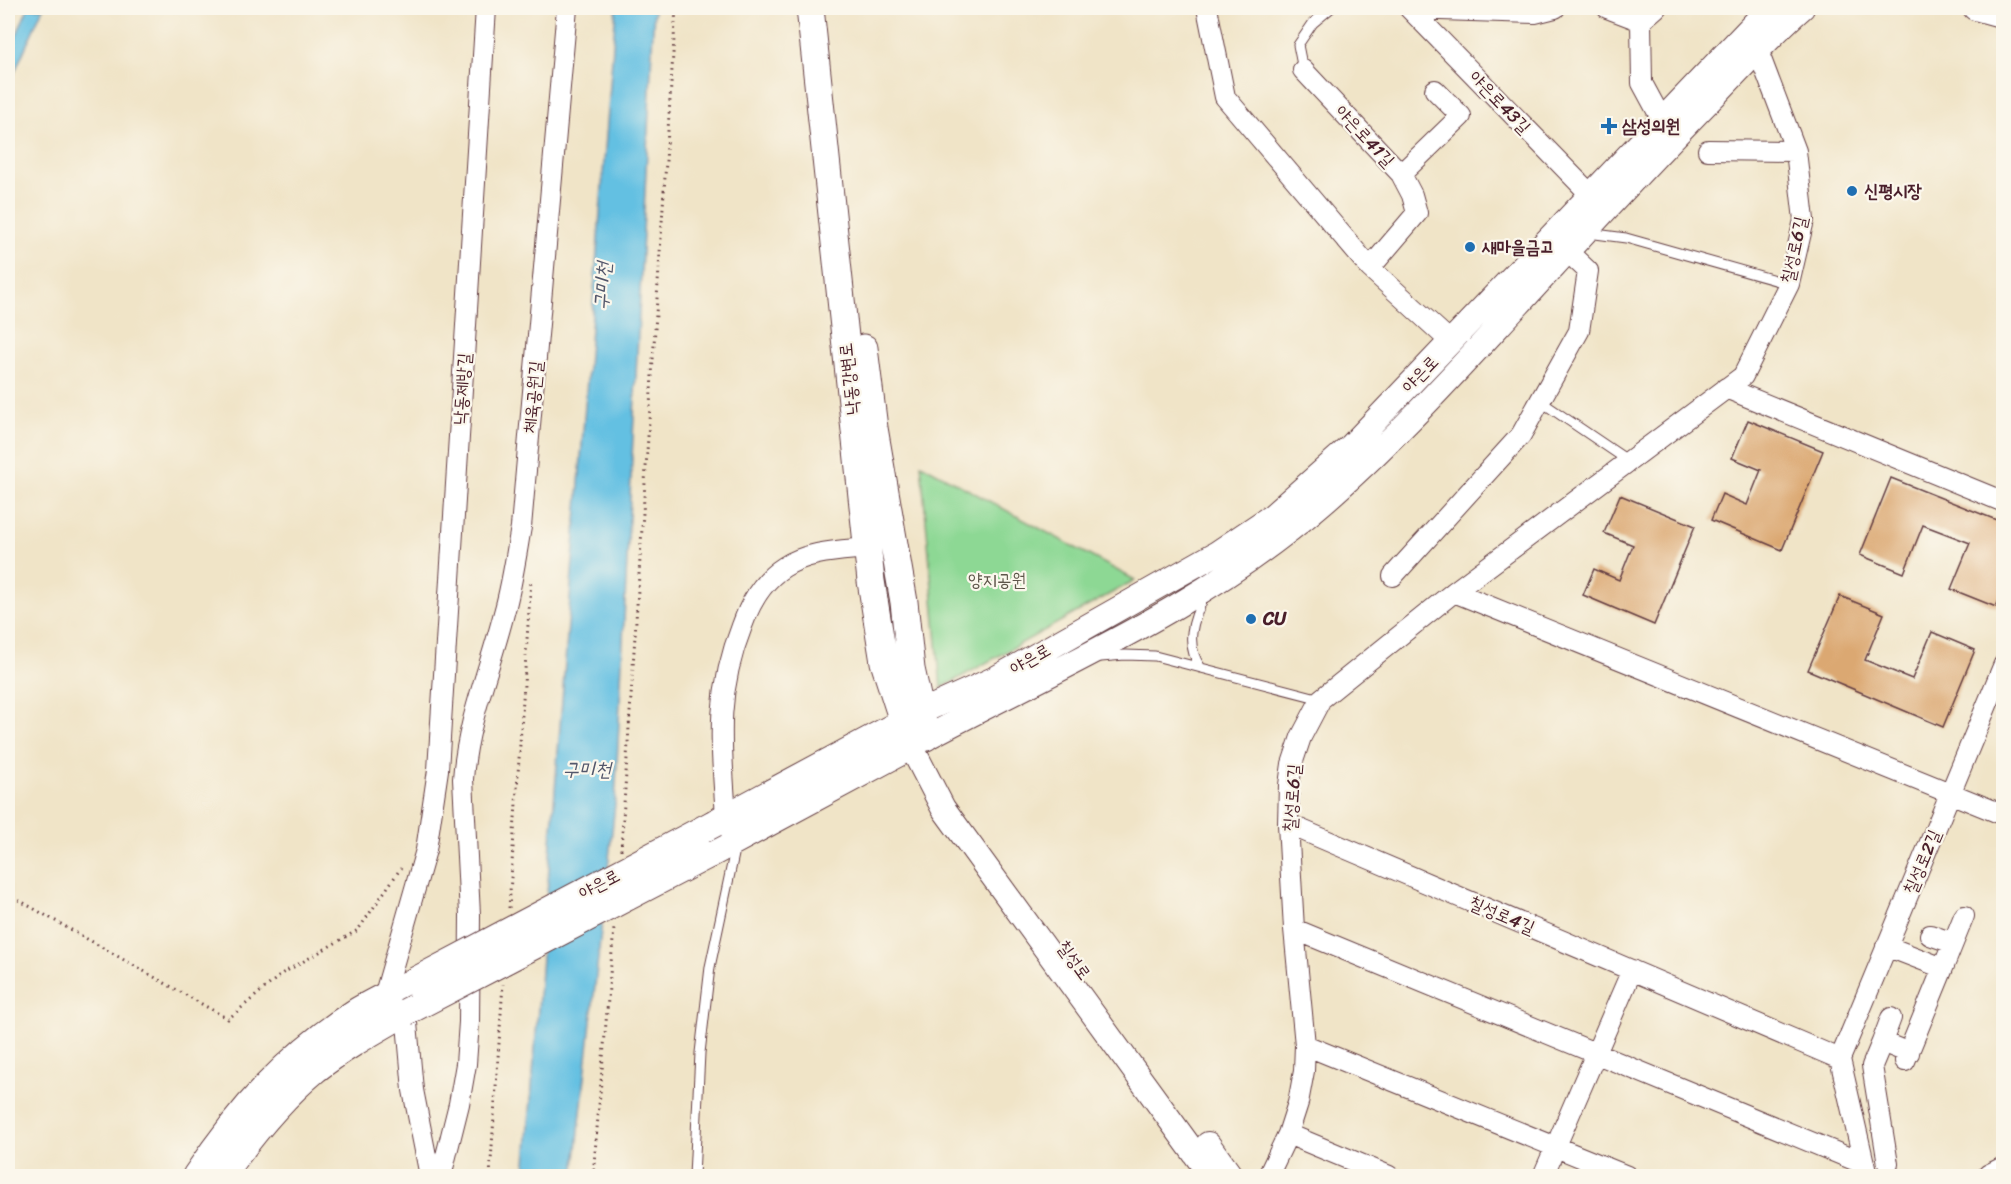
<svg xmlns="http://www.w3.org/2000/svg" width="2011" height="1184" font-family="Sriracha,'Poor Story',sans-serif">
<style>
.green{fill:#8dd894;stroke:#6c7c60;stroke-width:1.5}
.water{fill:#64c0e2;stroke:#577086;stroke-width:1.5}
.building{fill:#dba872}
.lines{fill:none;stroke-linecap:round;stroke-linejoin:round}
.service-casing{stroke:#633d42;stroke-width:11}
.minor-casing{stroke:#633d42;stroke-width:22}
.tertiary-casing{stroke:#633d42;stroke-width:26}
.secondary-casing{stroke:#633d42;stroke-width:29}
.path{stroke:#633d42;stroke-width:3;stroke-dasharray:1.5 4.5;stroke-linecap:butt}
.service{stroke:#fff;stroke-width:9}
.minor{stroke:#fff;stroke-width:20}
.tertiary{stroke:#fff;stroke-width:24}
.secondary{stroke:#fff;stroke-width:27}
.secondary-bridge-casing{stroke:#633d42;stroke-width:29;stroke-linecap:butt}
.secondary-bridge{stroke:#fff;stroke-width:27}
.poi-dot{fill:#1f6fb2;stroke:#fbf7ec;stroke-width:2}
.labels{text-anchor:middle;stroke-width:4.5;stroke-linejoin:round;paint-order:stroke}
.street-label{font-size:18px;fill:#4a1f2b;stroke:#fbf7ec}
.poi-label{font-size:18px;font-weight:bold;fill:#4a1f2b;stroke:#fbf7ec;text-anchor:start}
.park-label{font-size:18px;fill:#5e564a;stroke:#fbf7ec}
.water-label{font-size:20px;font-style:italic;fill:#53576b;stroke:#fbf7ec}
</style>
<rect width="100%" height="100%" fill="#fbf7ec"/>
<filter id="ink" filterUnits="userSpaceOnUse"><feTurbulence type="fractalNoise" baseFrequency=".0167" numOctaves="2"/><feDisplacementMap in="SourceGraphic" scale="12" xChannelSelector="R" yChannelSelector="G"/><feConvolveMatrix kernelMatrix="1 2 1 2 8 2 1 2 1" color-interpolation-filters="sRGB"/></filter>
<filter id="wash" filterUnits="userSpaceOnUse"><feTurbulence type="fractalNoise" baseFrequency=".008" numOctaves="4" result="noise"/><feDisplacementMap in="SourceGraphic" scale="24" xChannelSelector="R" yChannelSelector="G"/><feGaussianBlur stdDeviation="1.35" result="paint"/><feColorMatrix in="noise" values="0 0 0 0 0 0 0 0 0 0 0 0 0 0 0 0 0 1.4 0 .05"/><feComposite in="paint" operator="in"/></filter>
<g filter="url(#wash)">
<rect width="100%" height="100%" fill="#f0e4c7"/>
<path class="green" d="M921,464L1135,580L941,688Z"/>
<path class="water" d="M28,8H43L8,87V55Z
M616,8H654L615,804L574,1176H525Z"/>
<g id="blocks">
<path class="building" d="M1748,420L1823,451L1782,550L1711,520L1722,494L1747,505L1761,470L1732,458Z
M1891,478L2004,523V589L1996,607L1951,589L1970,543L1923,525L1904,573L1860,555Z
M1620,495L1695,526L1654,625L1583,595L1594,569L1619,580L1633,545L1604,533Z
M1840,596L1884,614L1865,660L1912,679L1932,632L1975,650L1943,727L1808,670Z"/>
</g>
</g>
<g filter="url(#ink)">
<use href="#blocks" fill-opacity="0" stroke="#633d42" stroke-width="1.5"/>
<g class="lines">
<defs>
<path id="service" d="M1303,70L1298,45L1313,23L1331,8
M1588,233L1626,238L1789,284
M1540,401L1630,462
M1101,657L1125,655L1155,656L1321,699
M1201,668C1184,644 1193,619 1205,595
M694,1176L700,1053L710,967L736,845"/>
<path id="minor" d="M1207,8L1225,97L1370,268L1451,342
M1409,8L1591,195
M1607,8L1641,21L1656,8
M1410,9L1535,13L1555,8
M1641,21L1642,83L1662,120
M1303,70L1401,174L1412,195L1417,213L1370,268
M1708,150L1796,151
M1401,174L1461,116L1435,90
M1726,388L2004,502
M1393,576L1521,435L1579,331L1588,271L1567,251
M1454,592L2004,815
M726,816C721,744 715,694 742,626C750,603 762,581 784,567C809,551 839,551 868,548
M1288,824L1840,1059
M1294,929L1864,1164
M1930,935L1953,943
M1886,946L1943,968L1905,1061
M1943,968L1964,916
M384,997L426,850L438,770L486,8
M406,1012L413,1090L430,1176
M1882,1042L1891,1018
M1305,1045L1627,1176
M1288,1134L1389,1176
M1888,1164L1872,1066L1882,1042L1909,1053
M1866,1172L1840,1059L2004,664
M441,1176L459,1104L466,1064L469,1022L470,915L463,779C467,722 490,669 504,613C512,585 516,556 521,527L567,8
M1268,1176L1288,1134L1298,1103L1304,1071L1305,1045L1294,929L1288,824L1289,785L1292,764L1301,737L1321,699L1454,592L1743,376L1789,284L1804,220L1796,151L1758,51
M1543,1176L1632,970"/>
<path id="tertiary" d="M1975,8L2004,16
M921,712L996,678L1217,553L1272,516L1351,446L1769,8
M1208,1144L1231,1176
M1211,1176L943,808L911,746C1050,671 1199,610 1320,505C1391,444 1454,374 1518,305C1584,233 1650,160 1719,91C1746,63 1773,33 1802,8
M1990,1176L2004,1169"/>
<path id="secondary" d="M864,348L874,428L904,602L911,669L926,737
M715,823L918,714
M708,855L911,746L884,662L871,581L810,8
M196,1176C240,1110 289,1055 356,1012C374,1001 394,992 413,982
M222,1176C249,1137 279,1100 316,1069C344,1047 375,1030 406,1012"/>
</defs>
<use href="#service" class="service-casing"/>
<use href="#minor" class="minor-casing"/>
<use href="#tertiary" class="tertiary-casing"/>
<use href="#secondary" class="secondary-casing"/>
<path class="path" d="M621,850L676,8
M8,894L228,1019L283,973L358,930L401,868
M509,908L531,580
M490,1176L503,984
M593,1176L614,928"/>
<use href="#service" class="service"/>
<use href="#minor" class="minor"/>
<use href="#tertiary" class="tertiary"/>
<use href="#secondary" class="secondary"/>
<defs>
<path id="secondary-bridge" d="M413,982L715,823
M406,1012L708,855"/>
</defs>
<use href="#secondary-bridge" class="secondary-bridge-casing"/>
<use href="#secondary-bridge" class="secondary-bridge"/>
</g>
</g>
<g class="poi-dot">
<path d="M1606 117h6v6h6v6h-6v6h-6v-6h-6v-6h6z"/>
<circle cx="1852" cy="191" r="6"/>
<circle cx="1470" cy="247" r="6"/>
<circle cx="1251" cy="619" r="6"/>
</g>
<g class="labels">
<g class="street-label">
<text transform="translate(1500 102) rotate(46)" y="6">야은로43길</text>
<text transform="translate(1365 136) rotate(47)" y="6">야은로41길</text>
<text transform="translate(1794 250) rotate(-78)" y="6">칠성로6길</text>
<text transform="translate(1420 374) rotate(-46)" y="6">야은로</text>
<text transform="translate(849 379) rotate(-96)" y="6">낙동강변로</text>
<text transform="translate(462 389) rotate(-86)" y="6">낙동제방길</text>
<text transform="translate(533 397) rotate(-85)" y="6">체육공원길</text>
<text transform="translate(1030 659) rotate(-30)" y="6">야은로</text>
<text transform="translate(1292 798) rotate(-86)" y="6">칠성로6길</text>
<text transform="translate(1922 862) rotate(-67)" y="6">칠성로2길</text>
<text transform="translate(599 884) rotate(-28)" y="6">야은로</text>
<text transform="translate(1502 915) rotate(23)" y="6">칠성로4길</text>
<text transform="translate(1074 960) rotate(54)" y="6">칠성로</text>
</g>
<g class="poi-label">
<text x="1622" y="132">삼성의원</text>
<text x="1864" y="197">신평시장</text>
<text x="1482" y="253">새마을금고</text>
<text x="1263" y="625">CU</text>
</g>
<g class="park-label">
<text x="997" y="586">양지공원</text>
</g>
<g class="water-label">
<text transform="translate(602 286) rotate(-86)" y="7">구미천</text>
<text x="587" y="776">구미천</text>
</g>
</g>
<rect width="2011" height="1184" fill="none" stroke="#fbf7ec" stroke-width="30"/>
</svg>
